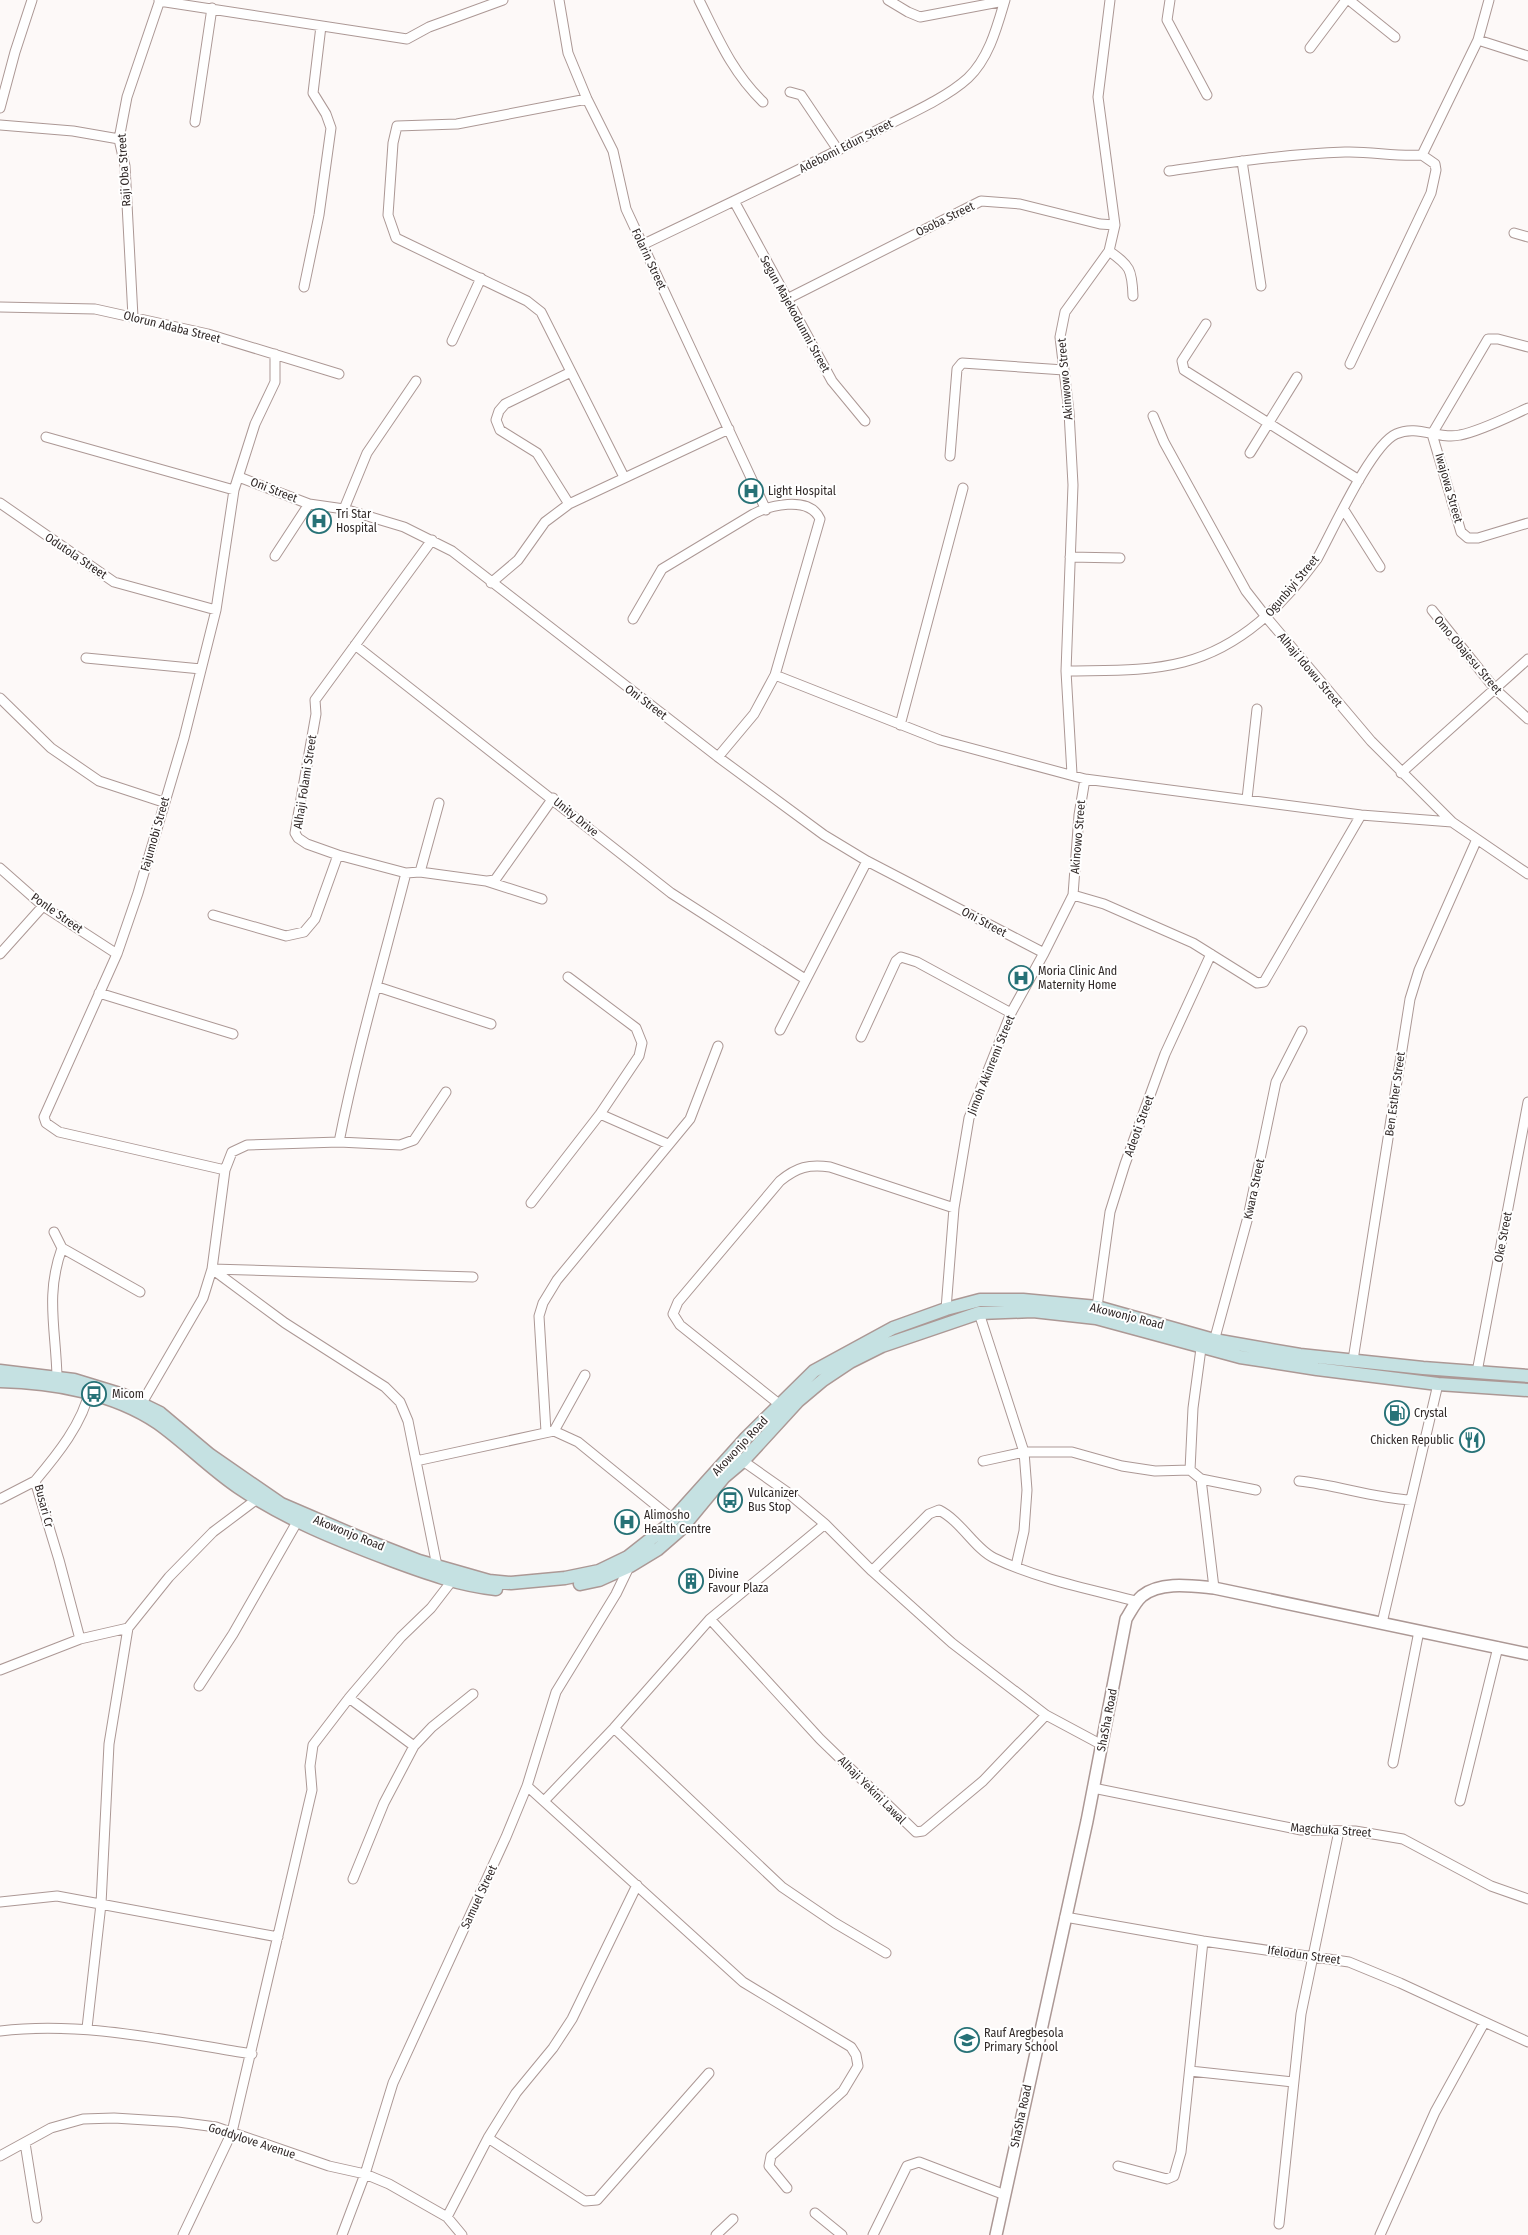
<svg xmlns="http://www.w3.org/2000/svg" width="1528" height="2235" font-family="'Fira Sans Condensed',sans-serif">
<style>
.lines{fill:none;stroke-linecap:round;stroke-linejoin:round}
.minor-casing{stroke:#ac9895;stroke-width:11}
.tertiary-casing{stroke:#ac9895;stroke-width:14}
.secondary-casing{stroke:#ac9895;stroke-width:15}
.minor{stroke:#fff;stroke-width:9}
.tertiary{stroke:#fff;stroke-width:11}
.secondary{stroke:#c5e1e2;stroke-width:12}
.labels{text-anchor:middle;stroke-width:4;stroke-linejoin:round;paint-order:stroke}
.street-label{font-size:12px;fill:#312928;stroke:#fff}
.poi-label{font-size:12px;fill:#312928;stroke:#fff;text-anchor:start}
</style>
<rect width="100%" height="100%" fill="#fdf9f8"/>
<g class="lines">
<defs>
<path id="minor" d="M559,0L568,53L587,99L613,151L626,209L766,510
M699,0C718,38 732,72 763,102
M888,0L908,12L920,17L1004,1
M1170,0L1167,20L1207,95
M1349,0L1395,37
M159,1L407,39L429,27L503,0
M1478,40L1528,56
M1310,48L1346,0
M790,92L801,95L838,150
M587,99L457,124L397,126L393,143L388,215L396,238L527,301L541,312L624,477
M0,108L15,52L32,0
M195,122L212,8
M0,125L73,131L119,139
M1242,161L1261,286
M1169,171C1227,163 1286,154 1345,152C1371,151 1396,157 1422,155L1478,40L1489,0
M734,201L832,381L865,421
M1514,233L1528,237
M642,245C719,208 796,172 872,133C900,118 944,100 968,78C989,58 997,27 1005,0
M1109,251C1130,266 1132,269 1133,296
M304,287L319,215L331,128L326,114L313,93L321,26
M787,299L981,201L1020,204L1100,224L1115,225
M0,307L95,309L208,334L339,374
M133,317L125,166L119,139L127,97L160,0
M1206,324L1182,361L1184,370L1359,480
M452,341L481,278
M1350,364L1431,193L1436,170L1435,164L1422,155
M1153,416L1164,442L1246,591L1267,618L1371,741L1452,822L1528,874
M1432,434L1461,532L1468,538H1478L1528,523
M1432,434L1488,339H1498L1528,347
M46,437L234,490
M1250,453L1297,377
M950,456L957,369L962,363L1064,370
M239,477L309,504L344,509L404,527L452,551L718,757L824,835L867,861L1044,953
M0,503L114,582L216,610
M569,504L537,453L500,430L496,420L499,411L505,404L571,372
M344,509L367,453L416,381
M1344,510L1380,567
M432,540L315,700L316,714L295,833L298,838L307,844L338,855L406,873L420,872L486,881L542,899
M275,556L309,504
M1070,557L1120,558
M491,583L518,560L545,522L569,504L729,429
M1432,610L1495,689L1528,719
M633,619L662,569L750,516C768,505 809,495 820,519L775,675L754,714L718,757
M355,645L671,893L805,979
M86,658L201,669
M1066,671C1105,670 1146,672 1184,662C1241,647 1283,605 1317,559C1332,532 1371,445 1396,434C1417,424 1439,440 1460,435C1481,431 1508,417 1528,408
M775,675L940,740L1085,779L1361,815L1452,822
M0,698L51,748L99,781L163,802
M900,725L963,488
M1401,773L1528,659
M1072,774L1066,671L1073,485L1069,412L1060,337L1065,312L1109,251L1115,225L1098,97L1110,0
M1247,799L1257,709
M0,868L43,906L117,954
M420,872L439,803
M487,881L495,880L553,798
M1073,895L1104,904L1193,943L1257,983L1264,982L1361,815
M213,915L286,936L304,932L315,919L338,855
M0,954L43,906
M378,987L491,1024
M99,993L233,1034
M780,1030L867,861
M861,1037L896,961L901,957L917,962L1011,1013
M600,1114L668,1144
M339,1142C357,1051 383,963 406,873
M225,1170L59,1132L46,1123L44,1117L117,954L138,893L184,738L216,610L234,490L255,424L275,382V354
M531,1203L600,1114L639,1056L642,1043L636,1028L568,977
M54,1232L62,1248L140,1292
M212,1269L285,1323L385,1387L400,1402L408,1421L437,1566
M212,1269L473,1277
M1097,1307L1110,1212L1125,1164L1165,1054L1211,954
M946,1309L954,1208L969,1118L1011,1013L1044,953L1073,895L1079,815L1085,779
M979,1313L1024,1452L1027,1490L1024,1531L1016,1566
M1213,1345L1248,1217L1276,1082L1302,1031
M1353,1360L1410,999L1419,970L1477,839
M1477,1372L1528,1102
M57,1377C56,1330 45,1295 62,1248
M779,1404L680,1325L673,1314L678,1302L780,1181C797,1167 809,1164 830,1167L954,1208
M139,1408L203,1298L212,1269L225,1170L232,1152L247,1145L339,1142L400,1145L414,1140L446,1092
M554,1431L585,1375
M546,1432L539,1316L543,1303L557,1280L690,1119L718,1046
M733,1454L787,1492L825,1524L872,1571L952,1643L1046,1715L1102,1745
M416,1461L554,1431L578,1442L674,1520
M983,1461L1024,1452H1072L1122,1466L1155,1471L1190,1470L1201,1479L1256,1490
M1190,1470L1193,1408L1202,1341
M1201,1479L1214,1588
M1299,1481C1337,1485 1373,1498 1411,1500
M0,1499L35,1481
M872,1571L929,1514L939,1510C961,1521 975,1549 994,1558C1038,1579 1089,1589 1136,1601
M710,1619L820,1739L916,1832L923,1831L983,1781L1046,1715
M1382,1623L1438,1384
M80,1639L59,1560L35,1481C57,1455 83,1423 90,1389
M0,1670L80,1639L128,1628
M199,1686L233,1634L297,1522
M349,1698L414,1746
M614,1728L782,1887L835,1923L886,1953
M1393,1763L1419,1631
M527,1786L743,1982L851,2047L856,2055L858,2066L843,2091L771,2156L769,2166L787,2188
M1093,1788L1301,1830L1355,1831L1403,1839L1491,1886L1528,1899
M545,1800L614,1728L710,1619L825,1524
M1460,1801L1498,1647
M353,1879L384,1803L414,1746L432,1727L473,1694
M0,1902L57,1896L278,1937
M1065,1917L1203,1941L1349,1962L1400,1983L1528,2042
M87,2028L101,1904L109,1744L128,1628L169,1577L213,1532L257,1499
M0,2031C85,2021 168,2041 252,2054
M1190,2071L1293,2082
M488,2138L585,2201L597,2200L709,2073
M25,2143L37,2218
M0,2156L51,2128L83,2119L114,2118L178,2122L216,2127L329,2166L365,2174L389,2184L447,2217L462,2235
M1118,2166L1167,2179L1174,2176L1181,2152L1203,1941
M815,2213L842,2235
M447,2217L488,2138L516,2093L553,2048L572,2019L637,1885
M1279,2224L1301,2014L1339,1831
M183,2235L232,2132L312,1790L310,1766L313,1745L349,1698L401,1637L431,1608L451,1582
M342,2235L365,2174L393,2083L506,1837L527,1786L556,1692L616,1594L630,1565
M716,2235L733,2219
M873,2235L907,2166L919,2162L1005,2195
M1380,2235L1435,2112L1484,2023"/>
<path id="tertiary" d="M996,2235L1087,1821L1126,1619C1131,1611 1135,1602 1142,1596C1161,1581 1192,1586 1214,1588L1528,1654"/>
<path id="secondary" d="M0,1371L74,1380L123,1395L160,1413L210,1455L281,1504L365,1540L419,1561L489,1581L511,1583L565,1578L599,1571L628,1557L666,1527L746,1438L814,1371L893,1328L946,1309L980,1300H1023L1097,1307L1214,1340L1300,1355L1423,1368L1528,1376
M0,1381C53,1382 114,1393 158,1423C186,1443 210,1468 238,1487C285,1519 338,1540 391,1560C426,1573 459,1585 496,1589
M580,1584L599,1580L630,1566L658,1549L681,1529L724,1477L743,1461L798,1401L823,1380L850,1362L882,1346L979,1313L1033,1311L1096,1318L1240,1357L1317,1369L1438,1384L1528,1390"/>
</defs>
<use href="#minor" class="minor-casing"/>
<use href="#tertiary" class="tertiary-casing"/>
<use href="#secondary" class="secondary-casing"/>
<use href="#minor" class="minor"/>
<use href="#tertiary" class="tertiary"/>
<use href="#secondary" class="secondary"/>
</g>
<defs>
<symbol id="hospital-ring" viewBox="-11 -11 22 22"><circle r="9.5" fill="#fff" stroke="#277277" stroke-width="1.5"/><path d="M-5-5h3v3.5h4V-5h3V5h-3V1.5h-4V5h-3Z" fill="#277277"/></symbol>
<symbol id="bus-ring" viewBox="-11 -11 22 22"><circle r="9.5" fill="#fff" stroke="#277277" stroke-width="1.5"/><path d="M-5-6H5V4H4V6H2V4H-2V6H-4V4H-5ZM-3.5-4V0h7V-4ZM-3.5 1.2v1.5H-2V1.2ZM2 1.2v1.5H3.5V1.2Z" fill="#277277"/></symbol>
<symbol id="fuel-ring" viewBox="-11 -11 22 22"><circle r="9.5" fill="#fff" stroke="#277277" stroke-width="1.5"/><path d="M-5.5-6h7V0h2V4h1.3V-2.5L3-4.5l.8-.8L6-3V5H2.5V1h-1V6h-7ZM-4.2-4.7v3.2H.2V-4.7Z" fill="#277277"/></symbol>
<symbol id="restaurant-ring" viewBox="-11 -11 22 22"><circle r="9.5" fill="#fff" stroke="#277277" stroke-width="1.5"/><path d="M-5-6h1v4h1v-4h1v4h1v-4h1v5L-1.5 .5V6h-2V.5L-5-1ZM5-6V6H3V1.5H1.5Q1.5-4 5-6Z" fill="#277277"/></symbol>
<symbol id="building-ring" viewBox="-11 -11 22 22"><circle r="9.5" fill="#fff" stroke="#277277" stroke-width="1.5"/><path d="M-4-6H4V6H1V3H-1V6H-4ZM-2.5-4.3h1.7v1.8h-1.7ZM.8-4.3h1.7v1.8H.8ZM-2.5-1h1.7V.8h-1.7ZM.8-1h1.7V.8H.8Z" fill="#277277"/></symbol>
<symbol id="school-ring" viewBox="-11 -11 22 22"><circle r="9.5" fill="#fff" stroke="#277277" stroke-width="1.5"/><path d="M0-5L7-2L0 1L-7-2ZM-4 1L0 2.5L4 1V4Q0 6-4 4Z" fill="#277277"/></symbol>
</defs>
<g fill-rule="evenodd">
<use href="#hospital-ring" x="737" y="477" width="28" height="28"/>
<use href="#hospital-ring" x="305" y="507" width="28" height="28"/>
<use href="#hospital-ring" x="1007" y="964" width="28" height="28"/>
<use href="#bus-ring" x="80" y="1380" width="28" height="28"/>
<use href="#fuel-ring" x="1383" y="1399" width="28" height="28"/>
<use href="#restaurant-ring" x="1458" y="1426" width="28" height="28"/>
<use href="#bus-ring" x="716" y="1486" width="28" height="28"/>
<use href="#hospital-ring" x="613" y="1508" width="28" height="28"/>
<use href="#building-ring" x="677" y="1567" width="28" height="28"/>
<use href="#school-ring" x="953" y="2026" width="28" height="28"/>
</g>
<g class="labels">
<g class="street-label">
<text transform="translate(846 146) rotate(-27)" y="4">Adebomi Edun Street</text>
<text transform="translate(124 170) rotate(-94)" y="4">Raji Oba Street</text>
<text transform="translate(945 219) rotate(-26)" y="4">Osoba Street</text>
<text transform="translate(649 259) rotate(65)" y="4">Folarin Street</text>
<text transform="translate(795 314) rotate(61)" y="4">Segun Majekodunmi Street</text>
<text transform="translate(172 327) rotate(14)" y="4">Olorun Adaba Street</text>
<text transform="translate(1065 379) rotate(-95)" y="4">Akinwowo Street</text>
<text transform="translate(1449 488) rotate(74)" y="4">Iwajowa Street</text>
<text transform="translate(274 490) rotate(21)" y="4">Oni Street</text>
<text transform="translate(76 556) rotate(34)" y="4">Odutola Street</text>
<text transform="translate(1292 586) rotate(-50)" y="4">Ogunbiyi Street</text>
<text transform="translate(1468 655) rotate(50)" y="4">Omo Obajesu Street</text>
<text transform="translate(1310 670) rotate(50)" y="4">Alhaji Idowu Street</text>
<text transform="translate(646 702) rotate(37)" y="4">Oni Street</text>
<text transform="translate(305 782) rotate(-81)" y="4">Alhaji Folami Street</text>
<text transform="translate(576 817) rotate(39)" y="4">Unity Drive</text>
<text transform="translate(155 834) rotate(-74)" y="4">Fajumobi Street</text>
<text transform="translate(1078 837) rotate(-85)" y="4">Akinowo Street</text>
<text transform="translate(57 913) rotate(35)" y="4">Ponle Street</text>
<text transform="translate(984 922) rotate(28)" y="4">Oni Street</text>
<text transform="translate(991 1065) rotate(-68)" y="4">Jimoh Akinremi Street</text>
<text transform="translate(1395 1094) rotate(-82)" y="4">Ben Esther Street</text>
<text transform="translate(1139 1126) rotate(-70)" y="4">Adeoti Street</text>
<text transform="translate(1254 1189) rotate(-78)" y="4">Kwara Street</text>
<text transform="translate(1503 1237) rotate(-79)" y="4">Oke Street</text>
<text transform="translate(1127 1316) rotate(14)" y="4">Akowonjo Road</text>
<text transform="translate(740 1446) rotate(-47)" y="4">Akowonjo Road</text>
<text transform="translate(44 1506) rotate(75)" y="4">Busari Cr</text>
<text transform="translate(349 1533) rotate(22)" y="4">Akowonjo Road</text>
<text transform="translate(1107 1720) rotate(-79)" y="4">ShaSha Road</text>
<text transform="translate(872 1790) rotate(45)" y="4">Alhaji Yekini Lawal</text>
<text transform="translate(1331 1830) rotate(4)" y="4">Magchuka Street</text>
<text transform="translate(479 1897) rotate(-65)" y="4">Samuel Street</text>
<text transform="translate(1304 1955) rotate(8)" y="4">Ifelodun Street</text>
<text transform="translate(1021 2116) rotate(-78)" y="4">ShaSha Road</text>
<text transform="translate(252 2141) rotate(18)" y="4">Goddylove Avenue</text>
</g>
<g class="poi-label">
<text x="768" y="495">Light Hospital</text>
<text x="336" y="518">Tri Star<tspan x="336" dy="14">Hospital</tspan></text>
<text x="1038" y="975">Moria Clinic And<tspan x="1038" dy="14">Maternity Home</tspan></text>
<text x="112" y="1398">Micom</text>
<text x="1414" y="1417">Crystal</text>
<text x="1454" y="1444" text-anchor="end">Chicken Republic</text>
<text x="748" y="1497">Vulcanizer<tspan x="748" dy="14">Bus Stop</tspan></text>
<text x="644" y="1519">Alimosho<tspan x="644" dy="14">Health Centre</tspan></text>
<text x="708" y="1578">Divine<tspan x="708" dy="14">Favour Plaza</tspan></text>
<text x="984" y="2037">Rauf Aregbesola<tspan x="984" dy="14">Primary School</tspan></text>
</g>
</g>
</svg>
